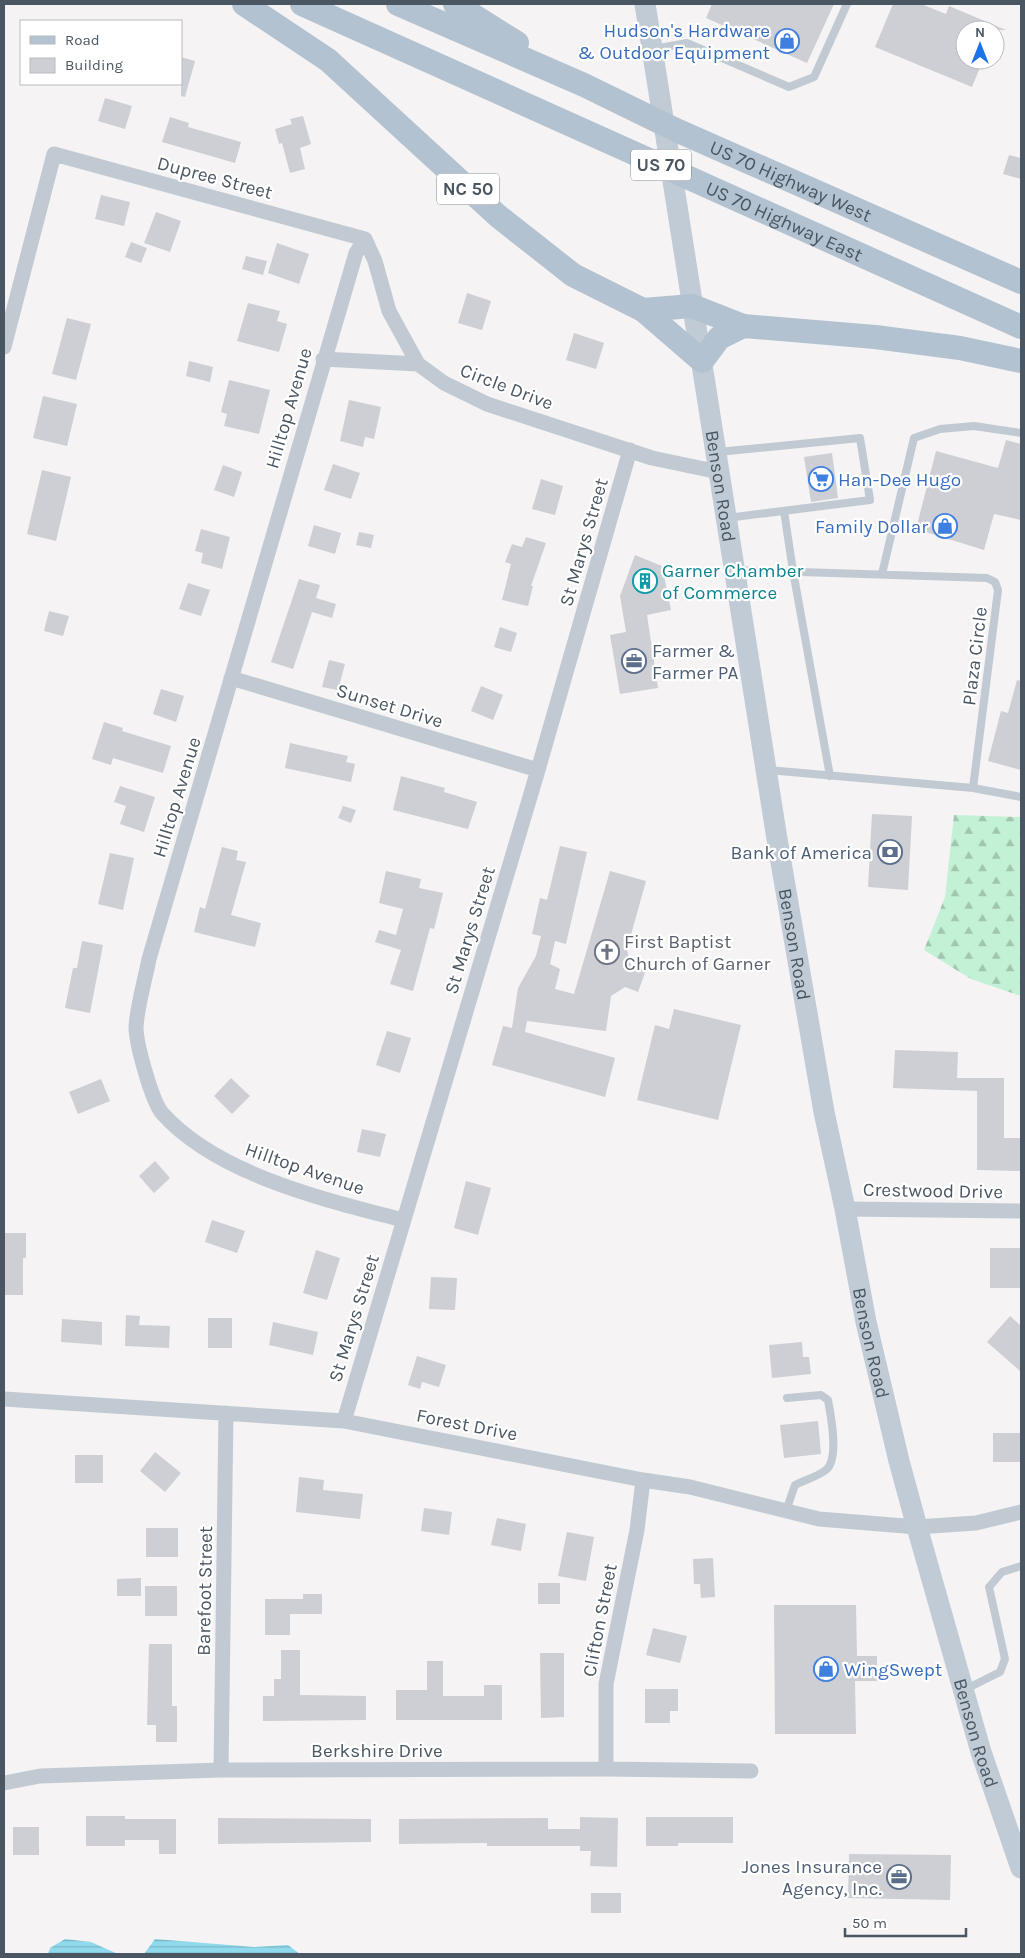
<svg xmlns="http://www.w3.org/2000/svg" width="1025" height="1958" font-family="Karla,sans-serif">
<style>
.forest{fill:url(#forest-firs)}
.water{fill:url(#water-rules)}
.building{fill:#cdcfd5}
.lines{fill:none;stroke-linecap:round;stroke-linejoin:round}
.service{stroke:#c1cad2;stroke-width:8}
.minor{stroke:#c1cad2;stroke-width:15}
.secondary{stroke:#c1cbd6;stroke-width:21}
.primary{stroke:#b3c2d1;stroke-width:24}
.labels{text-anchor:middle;stroke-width:4.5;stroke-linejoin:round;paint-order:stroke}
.shield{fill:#fff;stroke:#808990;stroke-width:1}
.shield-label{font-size:18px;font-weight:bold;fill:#4a5661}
.shop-label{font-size:19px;fill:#366cbe;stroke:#fff;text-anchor:end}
.street-label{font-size:19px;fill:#4a5661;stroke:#fff}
.culture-label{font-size:19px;fill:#0d838f;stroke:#fff;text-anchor:start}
.service-label{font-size:19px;fill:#4e5e75;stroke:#fff;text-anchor:end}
.worship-label{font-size:19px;fill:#5b616d;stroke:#fff;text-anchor:start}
</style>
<defs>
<pattern id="forest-firs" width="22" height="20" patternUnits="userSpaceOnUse" patternTransform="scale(1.25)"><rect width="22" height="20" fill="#c3f1d5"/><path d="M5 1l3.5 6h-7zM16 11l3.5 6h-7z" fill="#a0c6b0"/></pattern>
<pattern id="water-rules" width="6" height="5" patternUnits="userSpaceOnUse" patternTransform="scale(1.25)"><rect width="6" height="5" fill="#90daee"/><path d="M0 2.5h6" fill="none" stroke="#78b4c4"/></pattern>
</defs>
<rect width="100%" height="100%" fill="#f5f3f3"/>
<path class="forest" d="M954,815L1021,817V996L971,979L924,950L945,897Z"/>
<path class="water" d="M65,1939L91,1942L118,1954H48L50,1948Z
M155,1939L254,1947L288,1945L300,1954H144Z"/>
<path class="building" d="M712,4H834L807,63L706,18Z
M893,4H921L946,14L949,6L1006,30H965V60H983L972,87L875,47Z
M181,57L195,61L185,97L181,96Z
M105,98L132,106L125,129L98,121Z
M303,116L311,144L300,148L305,169L290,173L282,143L279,144L275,129L292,124L290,119Z
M170,117L189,123L188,127L241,142L235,163L162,142Z
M1009,155L1021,158V179L1003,174Z
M101,195L130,202L124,226L95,219Z
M156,212L181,221L170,252L144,243Z
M131,242L147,248L141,263L125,257Z
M277,243L309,254L299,284L268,273Z
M246,256L267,261L263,275L242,269Z
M467,293L491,301L482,330L458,323Z
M248,303L280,311L277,321L287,324L279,352L237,341Z
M67,318L91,324L76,380L52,374Z
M574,333L604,343L596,369L566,360Z
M189,361L213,367L210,382L186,376Z
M229,380L270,390L259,434L224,426L227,414L221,412Z
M43,396L77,404L67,446L33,438Z
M349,400L381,407L374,439L365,437L363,447L340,441Z
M1006,440L1021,444V520L994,514L984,550L916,529L936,451L998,468Z
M832,453L838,498L811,502L804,457Z
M333,464L360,473L351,499L324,490Z
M223,465L242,472L234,497L214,490Z
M42,470L71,477L56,541L27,534Z
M541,479L563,486L555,515L532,509Z
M314,525L341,533L335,554L308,546Z
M201,529L230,537L222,569L201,563L203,553L195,551Z
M359,532L374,535L371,548L356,545Z
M526,537L546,543L531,586H533L528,606L502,600L511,564L505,562L512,544L522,547Z
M635,555L662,566L671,610L647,615L658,688L620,694L610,635L626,632L620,596Z
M299,579L320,585L316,598L336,604L332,618L312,612L293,669L271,662Z
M188,583L210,590L201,616L179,609Z
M49,611L69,616L63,636L44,631Z
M500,627L517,633L511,652L494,647Z
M329,660L345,664L338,690L322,687Z
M1017,680L1021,681V770L988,761L1001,711L1008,713Z
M481,686L503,695L493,720L471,711Z
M161,689L184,696L176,722L153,714Z
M104,722L123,728L122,731L171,746L163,773L113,758L111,765L92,759Z
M290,743L348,756L346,762L355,764L351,782L285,768Z
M401,776L445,788L444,792L477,802L468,829L393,810Z
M120,786L155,797L144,832L120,824L126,806L114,802Z
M343,806L356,810L351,823L338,818Z
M872,814L912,816L908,890L868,887Z
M560,846L587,852L566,944L555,941L550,964L560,969L555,989L574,994L610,871L646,881L627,949L630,964L646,970L638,992L625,987L611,996L606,1031L527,1021L525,1032L615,1058L605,1097L492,1065L503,1026L512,1028L518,988L536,956L541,936L532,934L540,898L547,900Z
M222,847L238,851L236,860L246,862L231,915L261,923L255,947L194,932L200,907L205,909Z
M110,853L134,858L123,910L98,904Z
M386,871L421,879L419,888L443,893L434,929L430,928L413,991L390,984L401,950L375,942L379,930L396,935L403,909L379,903Z
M82,941L103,945L90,1013L65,1008L73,968H77Z
M674,1009L741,1025L718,1120L637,1100L655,1025L669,1029Z
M387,1031L411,1038L400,1073L376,1065Z
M895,1050L958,1052L957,1078H1004V1138H1021V1171L977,1170V1091L893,1088Z
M231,1078L250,1096L232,1114L214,1096Z
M101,1079L110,1101L78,1114L69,1092Z
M362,1129L386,1134L380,1157L357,1152Z
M155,1161L170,1178L154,1193L139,1176Z
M466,1181L491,1188L478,1235L454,1228Z
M212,1220L245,1231L237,1253L205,1242Z
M4,1233H26V1258H23V1295H4Z
M990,1248H1021V1288H990Z
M316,1250L340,1258L327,1300L303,1293Z
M431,1277L457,1278L455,1310L429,1309Z
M126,1315L140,1316L139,1325L170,1326L169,1348L125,1346Z
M1010,1316L1021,1326V1372L987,1342Z
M208,1318H232V1348H208Z
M62,1319L102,1322V1345L61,1342Z
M273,1322L318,1332L313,1355L269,1345Z
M802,1342L803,1357H809L811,1374L772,1378L769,1345Z
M417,1356L446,1365L439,1387L422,1382L420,1389L408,1385Z
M818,1421L821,1454L784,1458L780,1425Z
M993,1433H1021V1462H993Z
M155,1452L181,1473L165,1492L140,1471Z
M75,1455H103V1483H75Z
M299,1477L324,1480L323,1490L363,1494L360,1519L296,1512Z
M424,1508L452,1512L449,1535L421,1531Z
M497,1518L526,1524L521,1551L491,1545Z
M146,1528H178V1557H146Z
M567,1532L594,1537L586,1581L558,1576Z
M713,1558L715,1597L701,1598L700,1584H694L693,1559Z
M141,1578V1596H117V1579Z
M538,1583H560V1604H538Z
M145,1586H177V1616H145Z
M303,1594H322V1614H290V1635H265V1599H303Z
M774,1605H856L857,1656H877V1681H855L856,1734H775Z
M653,1628L687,1636L680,1663L646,1655Z
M149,1644H172V1706H177V1742H156V1725H147Z
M281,1650H300V1695L366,1696V1720L263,1721V1696H274V1679H281Z
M540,1653H564V1717L541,1718Z
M427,1661H443V1696H484V1685H502V1720H396V1690H427Z
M645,1689H678V1711H670V1723H645Z
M86,1816H125V1819H176V1854H159V1840H125V1846H86Z
M580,1817L618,1818L617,1867L590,1866L591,1851H580V1846H487V1843L399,1844V1819L548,1818V1829H580Z
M646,1817H733V1843H678V1846H646Z
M218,1818L371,1819V1842L218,1844Z
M13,1827H39V1855H13Z
M849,1854L951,1855L950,1900L848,1898Z
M591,1893H621V1913H591Z"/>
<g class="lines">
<path class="service" d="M654,49L687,43L789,87L814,77L847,4
M718,452L860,438L870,500L727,518
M784,511L793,571L830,776
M735,570L987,578L995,582L998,590L973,788L768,770
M882,574L914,438L940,429L974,426L1021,433
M973,788L1021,797
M786,1511L795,1485C804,1480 820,1476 827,1469C839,1457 831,1416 828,1400L821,1395L787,1398
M966,1689L1000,1672L1005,1659L989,1587L1002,1572L1021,1566"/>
<path class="minor" d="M365,239L356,253L149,959C145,980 137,1007 136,1027C136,1044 152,1101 162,1113C217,1175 326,1200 403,1220
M365,239L375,261L389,311L418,364L444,383L487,404L652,458L719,472
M4,347L54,154L365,239
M323,359L418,364
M231,678L538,770
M845,1209L1021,1211
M4,1399L344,1421L643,1480L690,1487L819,1519L917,1527L976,1523L1021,1512
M344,1421L538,770L630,450
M606,1769V1684L637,1530L643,1480
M221,1770L226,1413
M4,1783L40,1776L221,1770L606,1769L751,1771"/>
<path class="secondary" id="s1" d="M645,4L777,839L824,1112L845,1209L866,1322L899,1461L917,1527L981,1752L1021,1868"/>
<g class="primary">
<path d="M244,4L328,60L498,216L573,275L643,310L702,361L719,338L743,326L875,337L960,348L1021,361"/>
<path id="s2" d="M302,4L1021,327"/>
<path id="s3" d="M398,4L584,85L676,130L1021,282"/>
<path d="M455,4L517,43"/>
<path d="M643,310L692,306L743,326"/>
</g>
</g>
<defs>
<symbol id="shop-ring" viewBox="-11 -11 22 22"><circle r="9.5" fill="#fff" stroke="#3f7fe0" stroke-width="1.5"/><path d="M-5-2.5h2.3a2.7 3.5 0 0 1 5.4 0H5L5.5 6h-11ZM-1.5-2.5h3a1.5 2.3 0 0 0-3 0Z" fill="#3f7fe0"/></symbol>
<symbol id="supermarket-ring" viewBox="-11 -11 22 22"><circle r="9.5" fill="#fff" stroke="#3f7fe0" stroke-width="1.5"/><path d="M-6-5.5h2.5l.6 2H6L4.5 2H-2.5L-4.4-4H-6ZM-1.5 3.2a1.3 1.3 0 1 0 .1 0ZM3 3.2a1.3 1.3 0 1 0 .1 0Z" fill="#3f7fe0"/></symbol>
<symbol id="building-ring" viewBox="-11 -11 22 22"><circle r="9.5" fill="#fff" stroke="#0f9aa8" stroke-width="1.5"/><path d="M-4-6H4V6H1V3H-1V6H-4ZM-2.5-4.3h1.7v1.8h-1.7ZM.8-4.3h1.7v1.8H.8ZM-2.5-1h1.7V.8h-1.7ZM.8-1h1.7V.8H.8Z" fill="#0f9aa8"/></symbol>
<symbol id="office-ring" viewBox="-11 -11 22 22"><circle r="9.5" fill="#fff" stroke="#5c6f8a" stroke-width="1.5"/><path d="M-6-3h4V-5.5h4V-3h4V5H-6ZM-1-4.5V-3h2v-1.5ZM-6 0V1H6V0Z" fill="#5c6f8a"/></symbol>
<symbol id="bank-ring" viewBox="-11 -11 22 22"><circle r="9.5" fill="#fff" stroke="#5c6f8a" stroke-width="1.5"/><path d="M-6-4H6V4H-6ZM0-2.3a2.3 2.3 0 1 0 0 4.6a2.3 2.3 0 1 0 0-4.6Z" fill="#5c6f8a"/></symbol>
<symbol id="church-ring" viewBox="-11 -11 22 22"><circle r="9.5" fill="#fff" stroke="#6b7280" stroke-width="1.5"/><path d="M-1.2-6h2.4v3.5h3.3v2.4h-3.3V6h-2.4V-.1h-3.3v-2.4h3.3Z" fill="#6b7280"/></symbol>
</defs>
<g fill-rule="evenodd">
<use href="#shop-ring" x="773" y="27" width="28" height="28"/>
<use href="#supermarket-ring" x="807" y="465" width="28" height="28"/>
<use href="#shop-ring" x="931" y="512" width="28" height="28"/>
<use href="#building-ring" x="631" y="567" width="28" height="28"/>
<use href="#office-ring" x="620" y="647" width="28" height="28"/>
<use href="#bank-ring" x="876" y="838" width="28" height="28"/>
<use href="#church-ring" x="593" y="938" width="28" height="28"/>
<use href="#shop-ring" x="812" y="1655" width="28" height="28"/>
<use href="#office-ring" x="885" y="1863" width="28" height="28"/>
</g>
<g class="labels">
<g class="shield">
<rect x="631" y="149.5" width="60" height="31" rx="4"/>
<rect x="437" y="173.5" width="62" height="31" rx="4"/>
</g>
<g class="shield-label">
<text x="661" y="171">US 70</text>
<text x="468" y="195">NC 50</text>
</g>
<g class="shop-label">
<text x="770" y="37">Hudson's Hardware<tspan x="770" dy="22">&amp; Outdoor Equipment</tspan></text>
<text x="838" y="486" text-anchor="start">Han-Dee Hugo</text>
<text x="928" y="533">Family Dollar</text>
<text x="844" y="1676" text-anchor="start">WingSwept</text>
</g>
<g class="street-label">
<text transform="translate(215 177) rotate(15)" y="7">Dupree Street</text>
<text dy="7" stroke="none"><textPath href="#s3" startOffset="431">US 70 Highway West</textPath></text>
<text dy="7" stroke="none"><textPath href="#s2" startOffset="529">US 70 Highway East</textPath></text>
<text transform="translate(507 386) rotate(21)" y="7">Circle Drive</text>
<text transform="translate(288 408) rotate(-74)" y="7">Hilltop Avenue</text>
<text dy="7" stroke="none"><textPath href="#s1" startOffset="488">Benson Road</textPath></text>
<text transform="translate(583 542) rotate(-74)" y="7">St Marys Street</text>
<text transform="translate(974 656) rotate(-83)" y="7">Plaza Circle</text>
<text transform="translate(390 705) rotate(17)" y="7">Sunset Drive</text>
<text transform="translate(176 797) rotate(-73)" y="7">Hilltop Avenue</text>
<text transform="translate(469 930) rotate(-73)" y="7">St Marys Street</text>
<text dy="7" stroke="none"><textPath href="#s1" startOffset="952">Benson Road</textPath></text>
<text transform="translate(305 1168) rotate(19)" y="7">Hilltop Avenue</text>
<text transform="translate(933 1190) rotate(1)" y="7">Crestwood Drive</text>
<text transform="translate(353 1318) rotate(-73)" y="7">St Marys Street</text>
<text dy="7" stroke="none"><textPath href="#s1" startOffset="1358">Benson Road</textPath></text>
<text transform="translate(467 1424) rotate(11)" y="7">Forest Drive</text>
<text transform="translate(204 1591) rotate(-89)" y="7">Barefoot Street</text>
<text transform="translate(599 1620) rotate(-79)" y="7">Clifton Street</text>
<text dy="7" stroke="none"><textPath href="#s1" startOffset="1762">Benson Road</textPath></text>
<text x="377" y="1757">Berkshire Drive</text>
</g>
<g class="culture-label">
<text x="662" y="577">Garner Chamber<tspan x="662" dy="22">of Commerce</tspan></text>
</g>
<g class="service-label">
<text x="652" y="657" text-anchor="start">Farmer &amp;<tspan x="652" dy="22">Farmer PA</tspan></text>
<text x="872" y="859">Bank of America</text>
<text x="882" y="1873">Jones Insurance<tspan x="882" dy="22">Agency, Inc.</tspan></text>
</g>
<g class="worship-label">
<text x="624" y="948">First Baptist<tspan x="624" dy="22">Church of Garner</tspan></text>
</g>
</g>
<rect width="1025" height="1958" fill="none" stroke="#4a5661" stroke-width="10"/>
<rect x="20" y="20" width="162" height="65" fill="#ffffff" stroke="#b7bbc0"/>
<rect x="30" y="36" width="25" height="8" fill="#b3c2d1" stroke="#b7bbc0"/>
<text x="65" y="45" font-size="15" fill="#4a5661">Road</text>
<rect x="30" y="58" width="25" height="15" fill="#cdcfd5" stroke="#b7bbc0"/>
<text x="65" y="70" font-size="15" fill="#4a5661">Building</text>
<g transform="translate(980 45)"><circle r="24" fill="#ffffff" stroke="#b7bbc0"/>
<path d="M0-4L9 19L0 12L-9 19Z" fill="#1a73e8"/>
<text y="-8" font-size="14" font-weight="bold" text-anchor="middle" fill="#4a5661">N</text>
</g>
<path d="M845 1928v8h121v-8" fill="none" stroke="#4a5661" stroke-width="2.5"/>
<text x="852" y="1928" font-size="15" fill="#4a5661" stroke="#ffffff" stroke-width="4" paint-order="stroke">50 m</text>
</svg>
